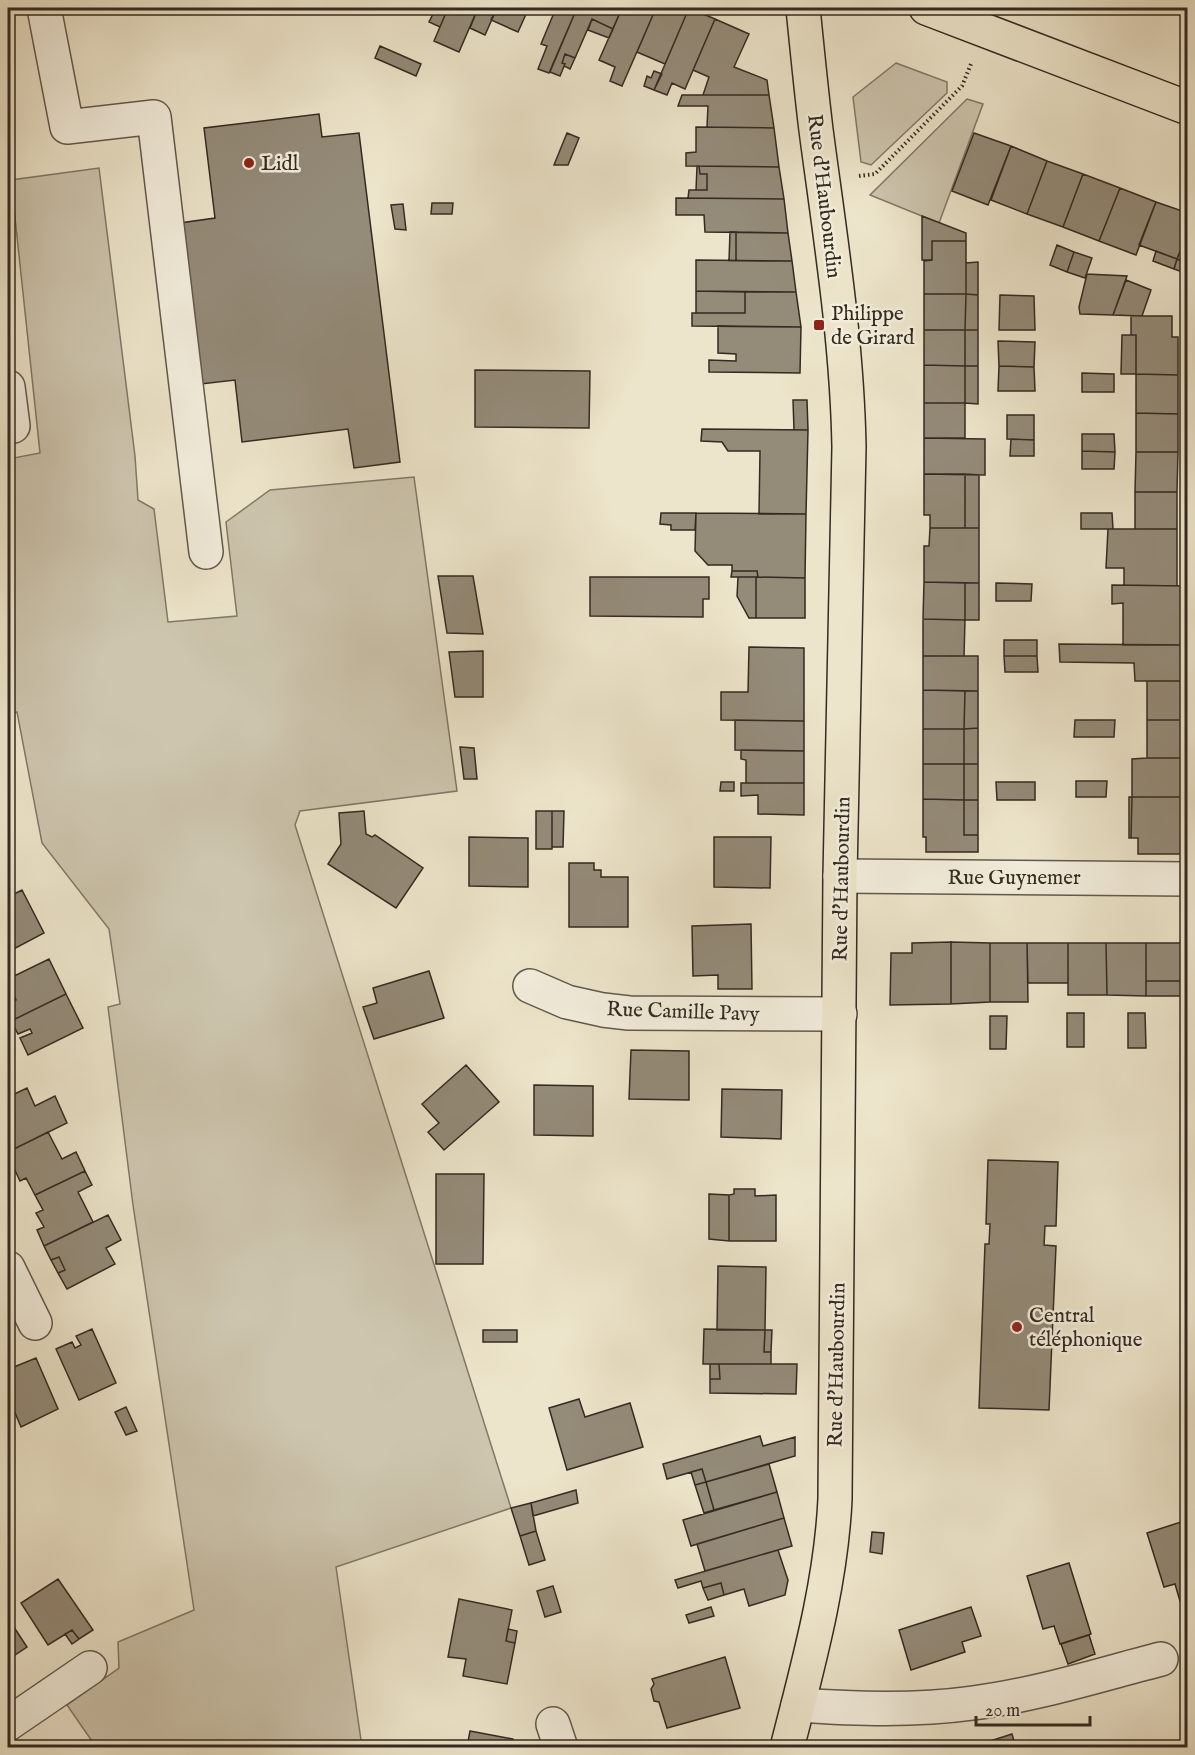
<svg xmlns="http://www.w3.org/2000/svg" width="1195" height="1755" font-family="'IM FELL English',serif">
<style>
.green{fill:#cdc5ae;stroke:#807868;stroke-width:1.5}
.building{fill:#948b79;stroke:#332a21;stroke-width:1.5}
.lines{fill:none;stroke-linecap:round;stroke-linejoin:round}
.minor-casing{stroke:#62594c;stroke-width:36}
.major-casing{stroke:#332a21;stroke-width:36}
.path{stroke:#332a21;stroke-width:4;stroke-dasharray:1.5 3;stroke-linecap:butt}
.minor{stroke:#f3eedd;stroke-width:33}
.major{stroke:#ede5cb;stroke-width:33}
.poi-dot{fill:#8f2418;stroke:#f3eedd;stroke-width:2}
.labels{text-anchor:middle;stroke-width:5;stroke-linejoin:round;paint-order:stroke}
.poi-label{font-size:21px;fill:#332a21;stroke:#f3eedd;text-anchor:start}
.street-label{font-size:21px;fill:#332a21;stroke:#f3eedd}
</style>
<rect width="100%" height="100%" fill="#ede5cb"/>
<filter id="stains"><feTurbulence type="fractalNoise" baseFrequency=".00333" numOctaves="4"/><feColorMatrix values="0 0 0 0 .2 0 0 0 0 .09 0 0 0 0 .02 0 0 0 .5 -.17"/></filter>
<radialGradient id="worn" r=".72"><stop offset=".6" stop-color="#630" stop-opacity="0"/><stop offset="1" stop-color="#630" stop-opacity=".3"/></radialGradient>
<path class="green" d="M896,63L947,82V93L871,165L861,162L853,97Z
M967,99L983,104L939,223L870,195Z
M99,168L135,456L138,500L154,509L168,622L237,616L226,522L270,490L414,477L457,791L300,811L295,825L511,1508L336,1567L362,1747H96L67,1705L119,1668L118,1642L194,1610L133,1205L108,1007L120,1004L109,929L42,843L17,712L8,713V459L40,453L11,180Z"/>
<path class="building" d="M436,8H448L440,27L429,22Z
M448,8H478L459,52L434,41Z
M478,8H497L485,35L470,28Z
M497,8H516L527,12L518,32L491,20Z
M556,8H577L549,73L538,69L547,46L541,44Z
M577,8H622L613,29L592,19L575,58L565,54L562,63L565,64L560,76L550,72Z
M622,8H656L622,86L610,81L615,67L599,60Z
M656,8H689L665,64L637,52Z
M689,8L715,19L685,89L672,83L667,95L654,90Z
M592,19L613,29L609,38L588,30Z
M715,19L749,34L734,67L767,80L769,95H703L709,77L693,70Z
M380,46L421,64L416,76L375,58Z
M565,54L575,58L570,69L564,66L565,64L562,63Z
M654,71L662,74L654,90L644,86L647,76L651,78Z
M682,95H769L774,128L707,127L708,106H678Z
M319,114L322,137L359,133L400,462L354,468L348,429L242,442L235,380L201,384L180,223L215,218L204,128Z
M696,127L774,128L779,167L686,166V153L696,152Z
M567,133L579,138L568,165H554Z
M974,133L1011,146L988,205L952,191Z
M1011,146L1047,161L1027,214L991,200Z
M1047,161L1083,174L1063,227L1027,214Z
M697,166H699L700,174H707V190H696Z
M699,166L779,167L784,199L688,198L689,190H707V174H700Z
M1083,174L1120,188L1099,241L1063,227Z
M1120,188L1156,202L1136,255L1099,241Z
M676,198L784,199L788,233L705,232L704,215H676Z
M1156,202L1188,213V231L1177,259L1139,245Z
M432,203H453L452,214H431Z
M403,204L406,230L395,229L391,205Z
M922,216L966,233V241H932V260H922Z
M1188,231V264L1177,259Z
M730,232H736V261H729Z
M736,232L788,233L792,261H736Z
M932,241H966V294H924V261L932,260Z
M1057,245L1074,252L1067,272L1050,265Z
M1156,251L1177,259L1174,269L1153,261Z
M1074,252L1092,258L1085,278L1067,272Z
M1177,259L1188,264V274L1174,269Z
M696,260L792,261L796,292L696,291Z
M978,262V295L966,294V263Z
M1087,274L1127,276L1113,315L1080,314L1079,307Z
M1126,280L1151,290L1142,316L1113,315Z
M696,291L745,292V313H696Z
M745,292H796L801,327L692,326V313H745Z
M924,294H966L965,330H924Z
M966,294L978,295V330H965Z
M1000,295L1034,296L1035,330H999Z
M1131,316H1172V337H1178V375L1136,374V335H1131Z
M718,326L801,327L800,373L709,372V360L736,361V354L718,353Z
M924,330H965V366L924,365Z
M965,330H978V366H965Z
M1122,335H1136V374H1121Z
M998,341L1035,342L1034,367L999,366Z
M924,365L965,366V403H924Z
M965,366H978V404L965,403Z
M999,366L1034,367L1035,391H998Z
M475,370L590,371L589,428L475,427Z
M1082,373L1114,374V392H1082Z
M1136,374L1178,375V414L1136,413Z
M793,400H807L808,430H794Z
M924,403H965V438H924Z
M1136,413L1178,414V452H1136Z
M1007,415H1034V440L1007,439Z
M702,429L808,430L806,514H759L760,451H728L722,442L701,441Z
M1082,434H1114L1115,452L1082,451Z
M924,438L985,439V475L924,474Z
M1011,439L1034,440V456H1010Z
M1082,451L1115,452L1114,469H1082Z
M1136,452H1178L1177,492H1135Z
M924,474H965V528H930V515H924Z
M965,474L979,475V528H965Z
M1135,492H1177V529H1135Z
M661,513H696L695,530H671V525L660,524Z
M696,513L806,514L805,578L758,577L757,571H732V565H708L695,551Z
M1081,513H1112L1113,529H1081Z
M930,528H979V583L924,582V546H929Z
M1108,529H1177V586L1124,585V568H1106Z
M732,571H757L758,577H731Z
M438,576H473L483,634L447,633Z
M590,577H709V599H703V617L590,616Z
M738,577H756V618H749L737,596Z
M756,577L805,578V618H756Z
M924,582L965,583V620L923,619Z
M965,583H979V620H965Z
M996,583L1032,584L1031,601H996Z
M1112,585L1188,586V645H1123V603L1112,604Z
M923,619L965,620L964,656H923Z
M1004,640H1037V656H1004Z
M1059,644L1188,645V681H1135L1134,663L1060,662Z
M749,647L804,648V721L721,720V692H748Z
M483,651V697H455L449,652Z
M923,656H978V691L923,690Z
M1004,656H1037L1038,672H1005Z
M1147,681H1188V720H1147Z
M923,690L965,691L964,729H923Z
M965,691H978V728L964,729Z
M735,720L804,721V751L735,750Z
M1075,720H1115L1114,737H1074Z
M1147,720H1188V758H1147Z
M978,728V764H964V729Z
M923,729H964V764H923Z
M460,747L474,748L477,779H464Z
M741,750L804,751V783H746V760L741,759Z
M1147,758H1188V797H1132V759Z
M923,764H964V800L923,799Z
M964,764H978V800H964Z
M1076,781H1107L1106,797H1076Z
M721,782H734V791H720Z
M996,782H1035V800H997Z
M741,783H804V815L758,814V795L741,796Z
M1129,797H1132L1131,838H1129Z
M1132,797H1188V838H1182V854H1138V838H1131Z
M923,799L964,800V835H978V852H926V837H923Z
M964,800H978V835H964Z
M364,811L366,834L372,837L375,835L423,868L396,908L328,864L341,844L339,813Z
M536,811H552V849H536Z
M552,811H564L563,847H552Z
M469,837L528,838V887L469,886Z
M714,837H771L770,888L714,887Z
M569,863H594V870H601V877H628V927H569Z
M22,890L44,933L8,952V897Z
M751,924L752,989H718V975L693,976L692,926Z
M951,942L990,943V1002L951,1004Z
M951,942V1004L890,1005L891,953H912V943Z
M990,943H1027L1028,1002H990Z
M1027,943H1068V983H1028Z
M1068,943H1106L1107,995H1068Z
M1106,943H1146V996L1107,995Z
M1146,943H1184V945L1188,946V996H1183V981H1146Z
M49,959L66,994L11,1021L8,1013V1004L16,1000L13,993L8,996V979Z
M429,971L444,1018L374,1039L363,1007L377,1003L373,988Z
M1146,981H1183V996H1146Z
M66,994L83,1028L28,1055L20,1038L32,1033L30,1029L18,1034L11,1021Z
M1067,1013H1084V1047H1067Z
M1128,1013H1145L1146,1048H1128Z
M990,1016H1007L1006,1049H990Z
M631,1050L689,1051V1100L629,1099Z
M466,1065L499,1102L444,1150L428,1132L439,1123L422,1104Z
M534,1085L593,1086V1136L534,1135Z
M27,1088L35,1106L55,1096L67,1123L8,1152V1097Z
M722,1089L782,1090L781,1139L721,1137Z
M48,1132L62,1159L76,1152L85,1171L35,1195L26,1178L20,1181L13,1166L8,1169V1152Z
M988,1160L1058,1162L1056,1226H1045L1044,1245L1056,1246L1049,1410L979,1408L985,1244H989L990,1224H986Z
M85,1171L92,1185L78,1192L93,1222L44,1246L37,1230L44,1227L36,1213L43,1210L35,1195Z
M436,1174H484L483,1264H436Z
M734,1189H755V1196L776,1195V1241H729V1195L734,1194Z
M709,1194L729,1195V1241L709,1239Z
M108,1215L121,1240L106,1248L115,1264L67,1289L58,1273L65,1270L59,1257L51,1260L44,1246Z
M59,1257L65,1270L58,1273L51,1260Z
M718,1266L766,1267L765,1330H717Z
M92,1329L116,1383L79,1400L56,1349L72,1342L75,1348L81,1345L76,1336Z
M704,1329L765,1330L764,1352H771V1364H703Z
M483,1330H517V1342H483Z
M765,1330H772L771,1352H764Z
M36,1358L58,1409L21,1427L8,1396V1366L12,1364L14,1367Z
M710,1364H719L720,1379H710Z
M719,1364H797L796,1394L710,1393V1379H720Z
M579,1399L585,1417L630,1403L643,1447L567,1470L549,1408Z
M1184,1404H1188V1435H1184Z
M126,1407L137,1431L126,1435L115,1412Z
M760,1436L763,1446L795,1437V1456L706,1482L702,1469L667,1479L663,1464Z
M769,1464L777,1492L714,1510L706,1482Z
M702,1469L706,1482L695,1485L691,1472Z
M706,1482L714,1510L704,1513L695,1485Z
M576,1490L578,1503L533,1516L531,1503Z
M777,1492L784,1518L691,1546L683,1520Z
M531,1503L536,1531L520,1536L511,1508Z
M784,1518L792,1546L705,1571L697,1544Z
M1187,1520L1188,1599L1180,1601L1175,1584L1164,1587L1147,1533Z
M536,1531L545,1560L529,1565L520,1536Z
M872,1532L884,1533L882,1554L870,1552Z
M778,1550L788,1580L785,1595L749,1606L744,1589L724,1595L721,1583L703,1588L701,1581L678,1588L675,1580Z
M1069,1563L1091,1634L1060,1644L1054,1626L1043,1629L1027,1576Z
M58,1579L93,1630L79,1639L72,1630L48,1645L21,1603Z
M721,1583L724,1595L708,1600L703,1588Z
M553,1586L561,1612L545,1617L537,1591Z
M459,1599L512,1610L506,1641L515,1643L507,1684L463,1676L466,1659L448,1657Z
M711,1607L714,1616L689,1623L686,1615Z
M971,1607L981,1636L962,1642L965,1652L911,1670L899,1630Z
M8,1618L27,1647L12,1657L8,1651Z
M508,1629L517,1631L515,1643L506,1641Z
M72,1630L79,1639L72,1644L65,1634Z
M1089,1635L1095,1654L1068,1664L1061,1644Z
M725,1657L740,1708L667,1728L659,1702L654,1701L651,1689L654,1684L652,1679Z
M470,1731L513,1739L512,1748H448V1743L467,1747Z
M1012,1734L1016,1748H970L987,1742Z"/>
<g class="lines">
<defs>
<path id="minor" d="M44,8L67,127L154,117L206,552
M8,387L13,426L8,427
M840,876L1188,879
M530,986L567,1002L603,1010L629,1013L840,1014
M8,1268L35,1323
M798,1705C856,1709 915,1711 973,1703C1036,1695 1099,1675 1161,1659
M8,1724L90,1668
M553,1724L561,1748"/>
<path id="major" d="M926,8L1188,108
M787,1748C808,1665 831,1584 835,1499L840,876L849,447C847,340 830,236 816,130C811,89 807,48 803,8"/>
</defs>
<use href="#minor" class="minor-casing"/>
<use href="#major" class="major-casing"/>
<path class="path" d="M859,176L875,174L962,86L971,64"/>
<use href="#minor" class="minor"/>
<use href="#major" class="major"/>
</g>
<g class="poi-dot">
<circle cx="249" cy="163" r="6"/>
<rect x="813" y="319" width="12" height="12" rx="3"/>
<circle cx="1017" cy="1327" r="6"/>
</g>
<g class="labels">
<g class="poi-label">
<text x="261" y="170">Lidl</text>
<text x="831" y="320">Philippe<tspan x="831" dy="24">de Girard</tspan></text>
<text x="1029" y="1322">Central<tspan x="1029" dy="24">téléphonique</tspan></text>
</g>
<g class="street-label">
<text transform="translate(825 196) rotate(83)" y="7">Rue d'Haubourdin</text>
<text x="1014" y="884">Rue Guynemer</text>
<text transform="translate(841 879) rotate(-89)" y="7">Rue d'Haubourdin</text>
<text transform="translate(683 1011) rotate(2)" y="7">Rue Camille Pavy</text>
<text transform="translate(836 1365) rotate(-89)" y="7">Rue d'Haubourdin</text>
</g>
</g>
<rect width="1195" height="1755" fill="none" stroke="#ede5cb" stroke-width="30"/>
<rect x="9" y="9" width="1177" height="1737" fill="none" stroke="#332a21" stroke-width="3"/>
<rect x="15" y="15" width="1165" height="1725" fill="none" stroke="#332a21" stroke-width="1.5"/>
<path d="M976 1716v9h114v-9" fill="none" stroke="#332a21" stroke-width="3"/>
<text x="985" y="1716" font-size="18" fill="#332a21" stroke="#f3eedd" stroke-width="4.5" paint-order="stroke">20 m</text>
<rect width="100%" height="100%" filter="url(#stains)"/>
<rect width="100%" height="100%" fill="url(#worn)"/>
</svg>
